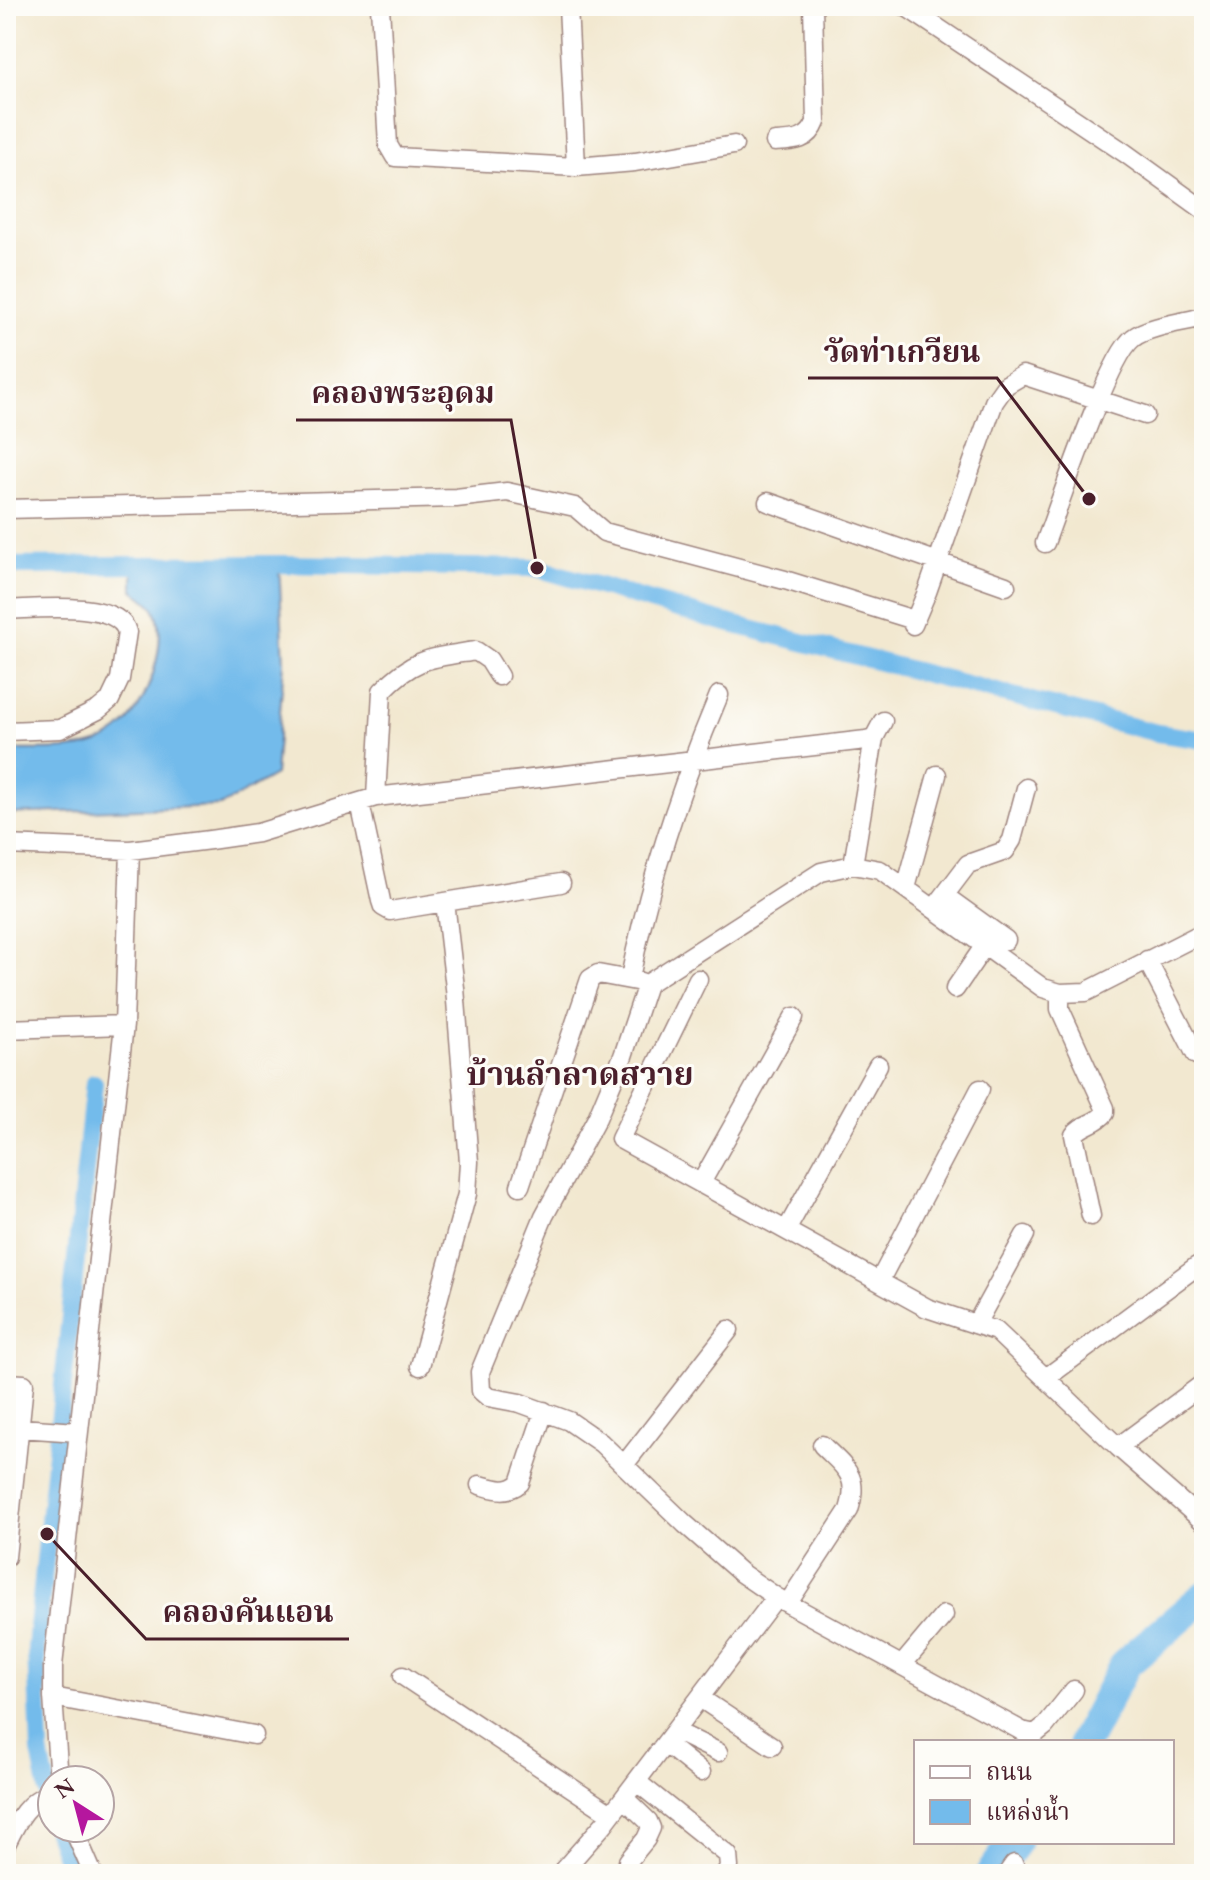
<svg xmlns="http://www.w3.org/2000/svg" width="1210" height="1880" font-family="'EB Garamond','Noto Serif Thai',serif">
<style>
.water{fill:#73bbeb;stroke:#5e6d8b;stroke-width:2}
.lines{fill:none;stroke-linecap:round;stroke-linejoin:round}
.canal{stroke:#73bbeb;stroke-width:18}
.river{stroke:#73bbeb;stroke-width:32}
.minor-casing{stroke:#9e847e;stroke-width:21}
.minor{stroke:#fff;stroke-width:18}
.labels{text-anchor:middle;stroke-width:6;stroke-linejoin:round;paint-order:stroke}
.quarter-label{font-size:32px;font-weight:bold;fill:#4a1f2b;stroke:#fdfcf7}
.leader{fill:none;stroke:#4a1f2b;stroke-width:3}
.callout-dot{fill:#4a1f2b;stroke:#fdfcf7;stroke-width:3}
.callout-label{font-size:30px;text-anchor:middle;font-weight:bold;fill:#4a1f2b;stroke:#fdfcf7;stroke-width:6;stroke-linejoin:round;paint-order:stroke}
</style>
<rect width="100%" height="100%" fill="#fdfcf7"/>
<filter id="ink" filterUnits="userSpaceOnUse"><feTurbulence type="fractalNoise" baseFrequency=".0125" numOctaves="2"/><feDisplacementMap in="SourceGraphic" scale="16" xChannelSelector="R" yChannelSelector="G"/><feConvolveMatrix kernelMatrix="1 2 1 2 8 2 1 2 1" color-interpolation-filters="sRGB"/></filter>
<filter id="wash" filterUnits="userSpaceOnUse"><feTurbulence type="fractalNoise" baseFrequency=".006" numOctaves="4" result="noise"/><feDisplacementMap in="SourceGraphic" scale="32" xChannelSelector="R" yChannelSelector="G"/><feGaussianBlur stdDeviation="1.8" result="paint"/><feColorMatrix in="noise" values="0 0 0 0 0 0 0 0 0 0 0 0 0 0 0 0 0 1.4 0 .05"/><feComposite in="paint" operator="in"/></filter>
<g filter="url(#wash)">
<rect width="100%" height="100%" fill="#f2e8d0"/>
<path class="water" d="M279,564L284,662L275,775L220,806L6,814V750C33,749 80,753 104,740C111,736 123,728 128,721C149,699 172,633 152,606C147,600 139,595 133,590V565Z"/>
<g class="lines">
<path class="canal" d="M6,566L279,564L537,568L716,620L1157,733L1204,740
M52,1814L40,1751L36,1648L94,1083
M55,1828L71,1874"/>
<path class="river" d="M1084,1742L1125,1664L1204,1597
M991,1874L1015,1842"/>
</g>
</g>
<g filter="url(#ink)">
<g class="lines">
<defs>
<path id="minor" d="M380,6L388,145L395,157L576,167L568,6
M905,6L1125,153L1204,210
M775,142C794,141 809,141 816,122L813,6
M576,167L635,162L734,145
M768,502L1006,586
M6,509L456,498L507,492L575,507L604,532L785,580L914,620
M1045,543C1059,506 1108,357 1133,338C1148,326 1185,322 1204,317
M6,610C34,609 118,599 127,632L120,679L110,700L98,710L60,729L6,731
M913,625L927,592L994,402L1006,385L1023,375L1145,415
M376,797L382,691C415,657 431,658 476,651L489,660L499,676
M360,803L381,901L383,907L390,911L561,883
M6,845L130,850L210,840L258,833L376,797L866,740L874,738L883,721
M853,865L874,738
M906,888L937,775
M945,896L1006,940
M934,909L968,864L1005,851L1012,840L1026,788
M1147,960L1196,1055
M630,978C649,882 681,785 719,695
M698,979L620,1139L927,1308L996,1331L1118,1447L1204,1522
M955,989L985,945
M1060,993V1009L1105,1108V1113C1097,1124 1081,1124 1074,1135L1091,1216
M124,1025L130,850
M6,1029L124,1025L53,1666V1697L59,1780
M701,1183L794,1017
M520,1186L590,979L598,974L641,982
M787,1229L878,1065
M880,1280L980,1089
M976,1324L1025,1235
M420,1366L467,1194L469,1162L455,988L445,902
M1046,1378L1197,1266
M6,1383L24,1384L6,1557
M20,1428L78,1432
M1118,1447L1204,1383
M624,1465L729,1330
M480,1485C495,1489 507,1494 520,1483L544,1411
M788,1603L849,1510C860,1475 845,1468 822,1445
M902,1665L944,1615
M403,1676L611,1814
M1074,1690L1045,1726L1035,1734L1022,1731L776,1597L741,1573L685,1524L601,1443L569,1421L520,1403L488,1397L481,1391L480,1372L544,1216L597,1118L623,1056L647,984L821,872L853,865L880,870L1043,988L1060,993L1086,992L1204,932
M53,1697L254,1735
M700,1698L772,1746
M675,1731L718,1752
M666,1744L701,1772
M637,1782L728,1855L729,1867L725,1874
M624,1798L648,1821L651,1828L646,1839L628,1861
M73,1828L93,1874
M6,1844C18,1820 26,1802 52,1792
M560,1874L604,1824L776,1597
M1007,1874L1014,1864"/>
</defs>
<use href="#minor" class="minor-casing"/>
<use href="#minor" class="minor"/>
</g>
</g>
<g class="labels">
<g class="quarter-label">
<text x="580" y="1085">บ้านลำลาดสวาย</text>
</g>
</g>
<path class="leader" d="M1089 499L997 378H808M537 568L511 420H296M47 1534L146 1639H349"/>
<g class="callout-dot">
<circle cx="1089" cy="499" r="8"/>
<circle cx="537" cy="568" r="8"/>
<circle cx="47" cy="1534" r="8"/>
</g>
<g class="callout-label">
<text x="902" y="362">วัดท่าเกวียน</text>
<text x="403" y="403">คลองพระอุดม</text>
<text x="248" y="1622">คลองคันแอน</text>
</g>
<rect width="1210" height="1880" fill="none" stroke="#fdfcf7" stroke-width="32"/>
<rect x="914" y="1740" width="260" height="104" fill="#fdfcf7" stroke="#b5a4a5" stroke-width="2"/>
<rect x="930" y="1766" width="40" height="12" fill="#ffffff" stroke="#b5a4a5" stroke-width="2"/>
<text x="986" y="1780" font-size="24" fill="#4a1f2b">ถนน</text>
<rect x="930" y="1800" width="40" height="24" fill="#73bbeb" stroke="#b5a4a5" stroke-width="2"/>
<text x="986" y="1820" font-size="24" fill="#4a1f2b">แหล่งน้ำ</text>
<g transform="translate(76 1804) rotate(324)"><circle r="38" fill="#fdfcf7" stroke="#b5a4a5" stroke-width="2"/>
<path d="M0-6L14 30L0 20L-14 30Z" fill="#b5179e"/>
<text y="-12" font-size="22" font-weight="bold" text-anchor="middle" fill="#4a1f2b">N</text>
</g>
</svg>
